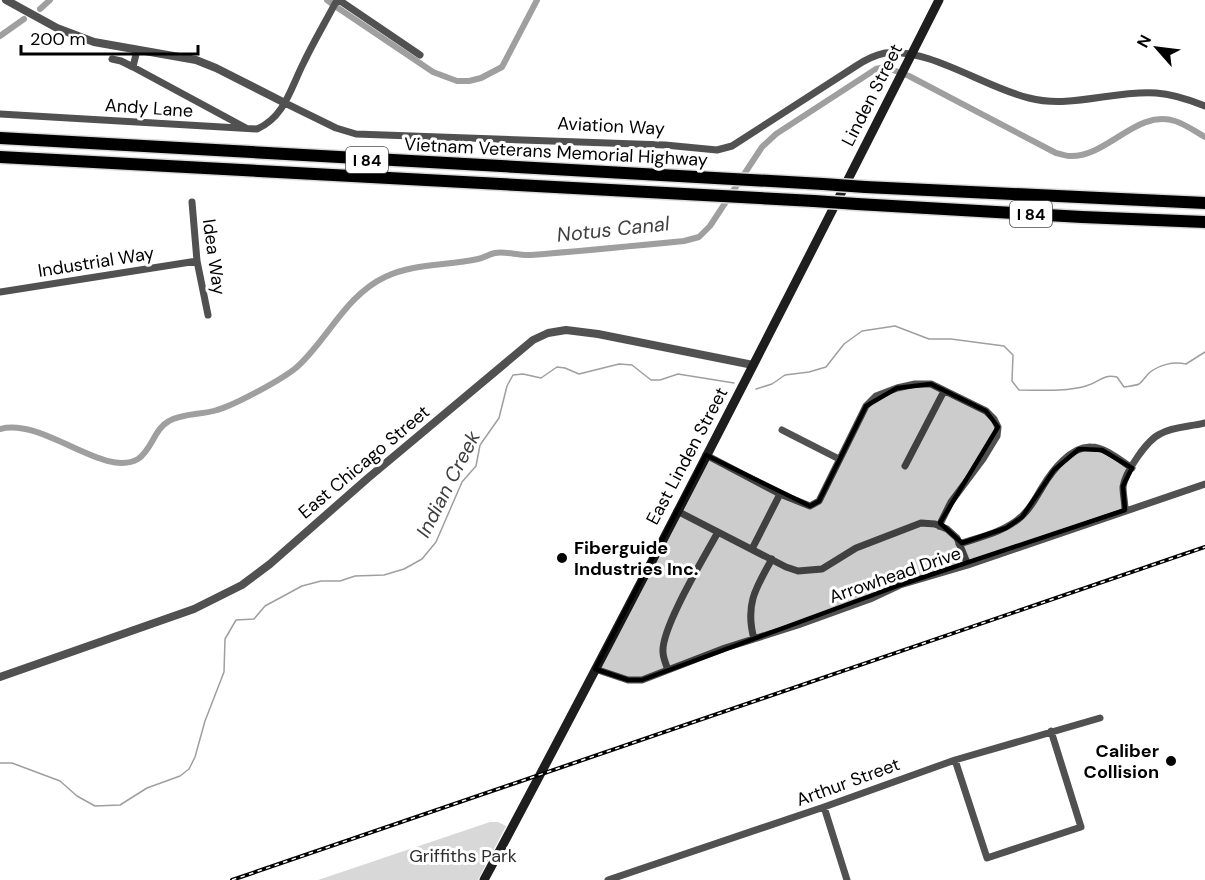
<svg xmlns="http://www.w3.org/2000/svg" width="1205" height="880" font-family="'DM Sans',sans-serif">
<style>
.green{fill:#d8d8d8}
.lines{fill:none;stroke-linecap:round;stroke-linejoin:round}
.stream{stroke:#9f9f9f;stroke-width:1.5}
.canal{stroke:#9f9f9f;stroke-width:6}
.motorway-casing{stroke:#dbdbdb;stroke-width:15}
.minor{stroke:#515151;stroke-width:7}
.tertiary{stroke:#515151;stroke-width:8}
.secondary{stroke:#1e1e1e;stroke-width:9}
.motorway{stroke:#000;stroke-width:12}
.rail-casing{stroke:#000;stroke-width:4}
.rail{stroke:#fff;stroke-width:1.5;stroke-dasharray:4.5;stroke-linecap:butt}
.motorway-bridge-casing{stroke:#dbdbdb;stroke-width:15;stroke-linecap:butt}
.motorway-bridge{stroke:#000;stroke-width:12}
.marked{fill:#000;fill-opacity:0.2;stroke:#000;stroke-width:4.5;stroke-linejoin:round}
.poi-dot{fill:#000;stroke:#fff;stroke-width:2}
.labels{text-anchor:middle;stroke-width:6;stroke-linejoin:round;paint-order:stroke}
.shield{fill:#fff;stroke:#4c4c4c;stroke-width:1.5}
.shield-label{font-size:16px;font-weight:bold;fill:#000}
.street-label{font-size:18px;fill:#000;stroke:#fff}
.poi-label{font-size:18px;font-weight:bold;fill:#000;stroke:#fff;text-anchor:start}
.park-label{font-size:18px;fill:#2f2f2f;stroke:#fff}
.water-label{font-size:20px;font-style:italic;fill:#404040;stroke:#fff}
</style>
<rect width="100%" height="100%" fill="#fff"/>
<path class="green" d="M490,822H498L506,826L478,880H318Z"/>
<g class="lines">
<path class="stream" d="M756,389L772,384L785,375L809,372L826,367L844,344L862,331L895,326L929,339H951L1004,346L1013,355L1012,381L1019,390C1041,390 1065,392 1086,386C1101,382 1101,374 1117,377L1124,387C1128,386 1135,386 1139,384C1142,382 1146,376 1149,373C1159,365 1173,361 1186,364L1205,352
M0,763H12L60,781L77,796L95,806L120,805L147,788L180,776L189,769L195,757L205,721L224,672L225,639L236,620L254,619L265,606L302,586L321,581H340L355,576L384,575L404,569L422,559L436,542L462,482L476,466L480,445L499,418L507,386L513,375L523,374L541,378L557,367L565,368L579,374L619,364L632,365L651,380H660L678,374L734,383"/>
<path class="canal" d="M327,0L331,3
M335,6L433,72L457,81H469L481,78L502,67L537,0
M40,9L50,0
M0,36L24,19
M0,429C43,417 104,479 138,459C152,450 154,429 169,421C183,413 202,415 217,410C235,405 283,379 297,367C328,339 345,296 385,277C414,263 447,266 478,259C484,258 489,254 495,253C506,251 519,256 531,255C582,251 633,246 684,241L699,237L710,226L762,147L776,134L876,69L885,67L909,76L1056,153C1061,154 1066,156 1070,156C1108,157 1136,109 1175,121C1185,124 1196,132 1205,137"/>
<defs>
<path id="motorway" d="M0,138L823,184
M0,157L814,201
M865,187L1205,203
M857,204L1082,217L1205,222"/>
</defs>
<use href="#motorway" class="motorway-casing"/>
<path class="minor" d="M339,0L420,55
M112,59L121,61L133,67L246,128
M133,67L137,50
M285,103L336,128L356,134L665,145L717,150L732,146L856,66C865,60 875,55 885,53C928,47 986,88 1029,98C1071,109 1114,90 1156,93C1173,94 1190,100 1205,106
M0,114L257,129C285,117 291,87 304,62C314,41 326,21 337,0
M192,202L197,261L208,315
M0,292L197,261
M782,430L839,459
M706,455L780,494L810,506L819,501L866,406L876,396L897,388L915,384H931L986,411L994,419L998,427L997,436L983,459L951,502L939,526
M905,466L944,391
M1125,510C1125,503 1123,494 1123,487C1125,472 1147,440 1160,434C1174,426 1190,427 1205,423
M677,511L786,567L798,571L822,569L856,548L921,523L935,524L947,529L957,538L968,565
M959,544C980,537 1005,532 1022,516C1031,508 1036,497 1043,486C1052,471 1071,446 1091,447C1105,447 1120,460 1132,468
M752,549L780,494
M754,639C745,605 755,589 772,559
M595,669L628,680H642L725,648L798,625L870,599L900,585L968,565L1205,484
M668,670C666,664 663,658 663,652C661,628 705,556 718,532
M955,760L987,858L1081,827L1051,731
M824,807L847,880
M608,880L824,807L955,760L1100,718"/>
<path class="tertiary" d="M6,0L57,28L94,42L196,60L216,68L285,103
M0,677L194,609L242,585L270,564L368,478L533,340L548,333L566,330L598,334L753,365"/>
<path class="secondary" d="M484,880C640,589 790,295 939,0"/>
<use href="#motorway" class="motorway"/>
<defs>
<path id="rail" d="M232,880L1205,547"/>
</defs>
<use href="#rail" class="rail-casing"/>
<use href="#rail" class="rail"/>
<defs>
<path id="motorway-bridge" d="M823,184L865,187
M814,201L857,204"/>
</defs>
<use href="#motorway-bridge" class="motorway-bridge-casing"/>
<use href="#motorway-bridge" class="motorway-bridge"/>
</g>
<path class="marked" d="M931,384L986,411L998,427L940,523L962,543L1006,528L1022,517L1054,470L1079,449L1102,450L1132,468L1123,486L1125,510L900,585L642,680H628L595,669L706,455L810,506L819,501L866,406L897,388Z"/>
<g class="poi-dot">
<circle cx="562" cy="558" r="6"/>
<circle cx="1171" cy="761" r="6"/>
</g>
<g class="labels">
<g class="shield">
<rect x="346" y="147" width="42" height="26" rx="4.5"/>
<rect x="1010" y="201" width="42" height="26" rx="4.5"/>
</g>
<g class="shield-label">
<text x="367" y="166">I 84</text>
<text x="1031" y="220">I 84</text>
</g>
<g class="street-label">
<text transform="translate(872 95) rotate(-63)" y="6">Linden Street</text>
<text transform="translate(149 108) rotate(4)" y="6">Andy Lane</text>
<text transform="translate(611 126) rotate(3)" y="6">Aviation Way</text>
<text transform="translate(556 152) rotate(3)" y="6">Vietnam Veterans Memorial Highway</text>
<text transform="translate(214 257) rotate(82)" y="6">Idea Way</text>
<text transform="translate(96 262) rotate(-9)" y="6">Industrial Way</text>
<text transform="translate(687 456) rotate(-62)" y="6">East Linden Street</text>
<text transform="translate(364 462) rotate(-40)" y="6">East Chicago Street</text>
<text transform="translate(895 575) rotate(-19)" y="6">Arrowhead Drive</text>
<text transform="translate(848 782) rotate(-20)" y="6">Arthur Street</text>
</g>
<g class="poi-label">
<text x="574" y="554">Fiberguide<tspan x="574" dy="21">Industries Inc.</tspan></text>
<text x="1159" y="757" text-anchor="end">Caliber<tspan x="1159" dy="21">Collision</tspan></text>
</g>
<g class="park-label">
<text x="463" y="862">Griffiths Park</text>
</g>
<g class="water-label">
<text transform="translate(613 229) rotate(-6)" y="7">Notus Canal</text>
<text transform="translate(448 484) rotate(-63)" y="7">Indian Creek</text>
</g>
</g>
<g transform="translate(1157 48) rotate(298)" stroke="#ffffff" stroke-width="4.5" paint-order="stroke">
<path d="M0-4.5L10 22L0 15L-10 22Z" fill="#000000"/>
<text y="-9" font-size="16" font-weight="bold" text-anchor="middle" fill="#000000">N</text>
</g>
<path d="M21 45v9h177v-9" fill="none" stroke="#000000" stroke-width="3"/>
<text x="30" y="45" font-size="18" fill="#000000" stroke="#ffffff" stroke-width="4.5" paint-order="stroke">200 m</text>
</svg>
